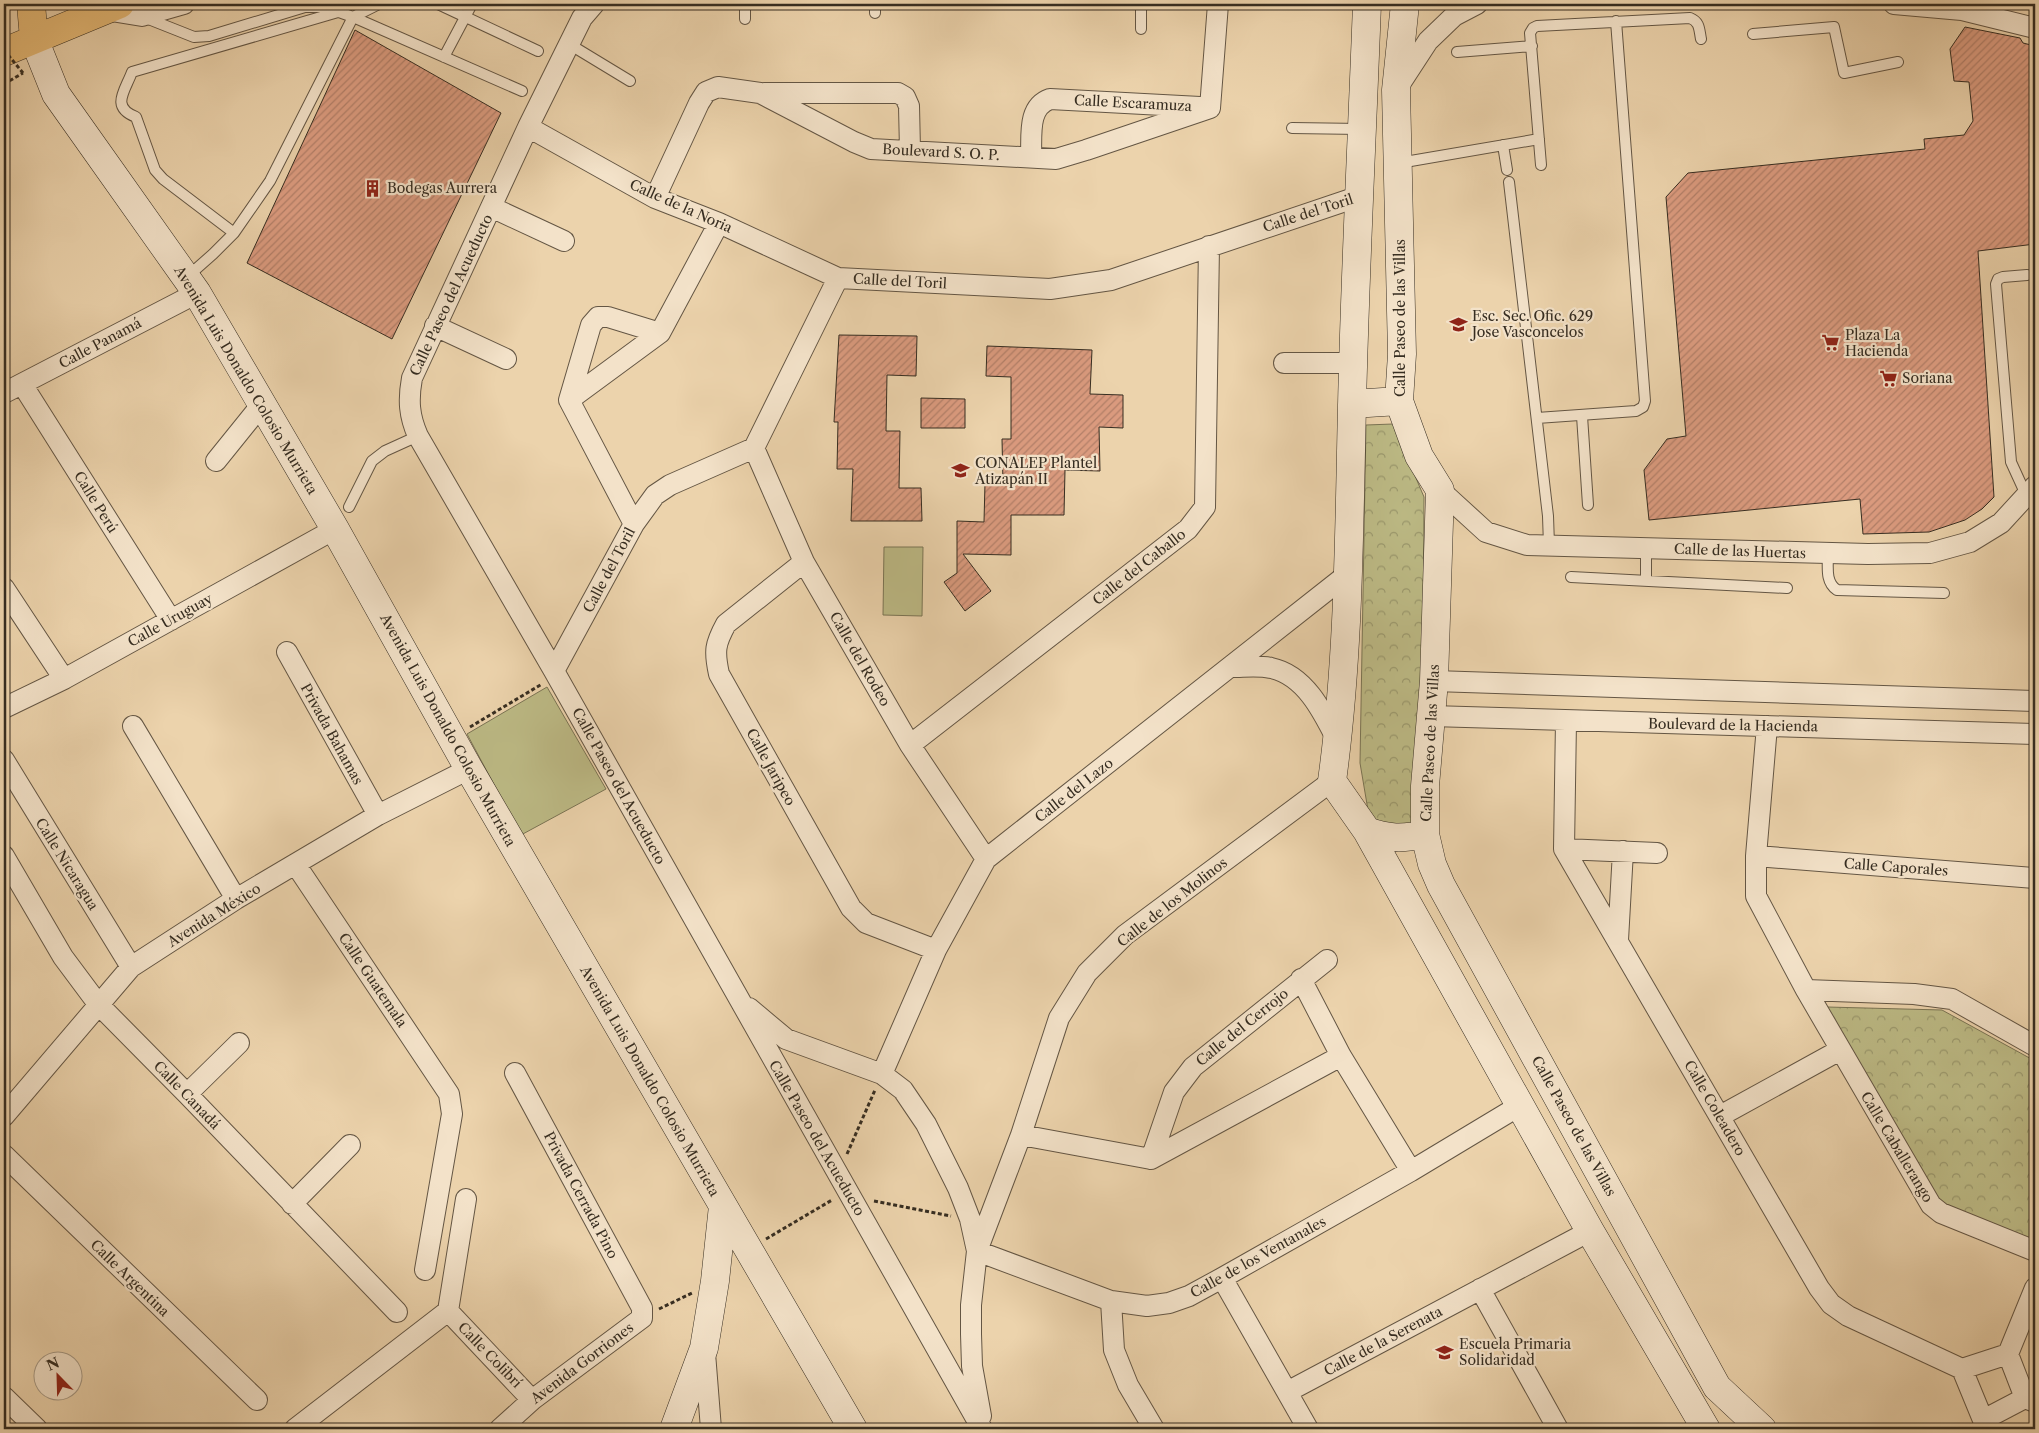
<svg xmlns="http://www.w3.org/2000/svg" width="2039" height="1433" font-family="'Libre Caslon Text',serif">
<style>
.park{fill:url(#park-crowns);stroke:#7a7454}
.pitch{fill:#bdbb86;stroke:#7a7454}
.building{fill:url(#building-hatch);stroke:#362d21}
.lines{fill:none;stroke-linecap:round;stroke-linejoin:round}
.lane-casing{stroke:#645644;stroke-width:12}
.street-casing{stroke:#645644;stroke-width:22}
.secondary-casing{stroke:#362d21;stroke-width:29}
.primary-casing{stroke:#362d21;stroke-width:29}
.path{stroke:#362d21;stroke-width:3;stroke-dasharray:4 2.5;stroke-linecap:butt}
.lane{stroke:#f3e2c9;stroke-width:10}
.street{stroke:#f3e2c9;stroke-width:20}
.secondary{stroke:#f3e2c9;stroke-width:28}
.primary{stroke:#e6ba76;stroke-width:28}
.path-bridge{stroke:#362d21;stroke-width:3;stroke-dasharray:4 2.5;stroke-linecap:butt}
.labels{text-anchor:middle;stroke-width:4.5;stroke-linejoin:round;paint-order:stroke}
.street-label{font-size:14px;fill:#362d21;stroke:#f3e2c9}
.poi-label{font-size:14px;fill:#362d21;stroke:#f3e2c9;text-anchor:start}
</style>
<defs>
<pattern id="park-crowns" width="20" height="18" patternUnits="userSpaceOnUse" patternTransform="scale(1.25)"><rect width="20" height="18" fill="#bdbb86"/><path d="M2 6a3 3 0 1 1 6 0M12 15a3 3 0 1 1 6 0" fill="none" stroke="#9a986d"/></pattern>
<pattern id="building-hatch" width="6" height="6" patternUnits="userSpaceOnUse" patternTransform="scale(1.25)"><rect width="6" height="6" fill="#db9b7f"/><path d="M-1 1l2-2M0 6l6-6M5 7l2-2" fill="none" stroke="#b27f68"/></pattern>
</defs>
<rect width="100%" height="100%" fill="#ecd3ac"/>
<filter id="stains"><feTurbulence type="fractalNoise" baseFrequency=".004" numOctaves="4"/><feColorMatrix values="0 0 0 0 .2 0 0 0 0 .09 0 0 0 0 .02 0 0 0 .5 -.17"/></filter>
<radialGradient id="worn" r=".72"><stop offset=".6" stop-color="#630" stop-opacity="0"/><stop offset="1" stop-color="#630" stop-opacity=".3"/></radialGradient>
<path class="park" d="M1393,424L1424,497L1423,662L1414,828L1393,833L1369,816L1360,763L1366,425Z
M1827,1007L1942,1010L2035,1061V1247L1940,1206Z"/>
<path class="pitch" d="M884,547H923L922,616L883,615Z
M547,687L606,789L521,835L467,734Z"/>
<path class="building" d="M1965,27L2020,38L2023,43L2035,46V244L1978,251L1994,497L1982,509L1965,520L1929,532L1863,534L1860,499L1649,520L1644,470L1667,439L1686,436L1666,197L1688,173L1925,149L1924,139L1964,135L1973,121L1969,82L1954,81L1950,49Z
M355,30L501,113L392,339L247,263Z
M839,335L917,336L916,376L887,375L886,431H900L899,488H921L922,521H851L853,469H837L838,422H834Z
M987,346L1092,350L1090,394L1123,395V428L1099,427L1100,471L1065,470L1064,515H1011V555L963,554L991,591L965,611L944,582L957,573V521L984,522L985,483H1003L1002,439H1011V377L986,376Z
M921,398L965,399V428H921Z"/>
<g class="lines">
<defs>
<path id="lane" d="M438,4L538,51
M745,4V19
M875,4V13
M146,18L194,37L209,36L305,7H325L353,17L522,91
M1141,29V4
M1753,34L1834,27L1844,73L1898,62
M569,44L630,81
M1457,52L1532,46
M444,57L472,4
M1292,128L1361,129
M1503,145L1507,170
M1399,163L1539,139
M1541,165L1530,33L1533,28L1537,26L1690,18C1700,22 1699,29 1701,39
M1509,182L1548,516L1549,545
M234,233L163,179L155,170L136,117C110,107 125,91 132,72L338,12
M2027,275L2003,277L1998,279L1996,284L2011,462L2027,497
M187,277L213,254L234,233L270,181L353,17L379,4
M1582,416L1588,505
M1537,418L1636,411L1643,407L1645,401L1616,21
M349,507L372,461L385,451L418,436
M1828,553C1828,567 1825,582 1837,590L1944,593
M1571,577L1787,588
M1646,581V548"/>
<path id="street" d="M594,4L582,18L528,127L412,378C408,400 409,416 418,436L554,671L982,1429
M1894,4L1962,10L2035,28
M105,10L142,16L184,4
M1398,87L1428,41L1454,16L1477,4
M764,93H898L905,97L909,106L910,150
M1210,108L1218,4
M528,127L655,198L719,223L838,278L1050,289L1111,280L1360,196
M1031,157C1032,136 1027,107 1050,99L1200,107
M655,198L699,103L706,92L718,87L760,93L854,142L871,149L1056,159L1086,150L1210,108
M491,207L564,241
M435,326L506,359
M1284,363H1354
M22,384L171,620
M4,393L197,293
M569,400L660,333L719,223
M754,448L804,562L910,745L986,859
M216,461L262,404
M1440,490L1486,532L1527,545L1868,554L1930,553L1970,542L2001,523L2035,486
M634,524L569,400L591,325L598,317H608L660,333
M804,562L726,624C715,644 714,651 719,674L851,908L866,923L936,950
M4,588L64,679
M287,652L378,815
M1232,667C1244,667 1259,665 1271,668C1305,675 1323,712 1337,740
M554,671L634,524L655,495L670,485L754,448L838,278
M1434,681L2035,701
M4,708L64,679L335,529
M1431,716L2035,734
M1566,721L1564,849L1819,1288L1831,1304L1848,1316L1962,1369L1983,1420
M133,726L236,899
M1767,726L1756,856V896L1806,990L1931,1205L1941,1213L2035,1251
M910,745L1188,529L1205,507L1209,246
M4,760L131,967
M1564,849L1657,853
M4,856L63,957L98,1004L187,1094L397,1312
M1756,856L2035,878
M296,865L449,1094L452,1114L425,1270
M1618,940L1623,851
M1301,979L1341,1056L1411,1171
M1806,990L1914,994L1952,999L2035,1046
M749,1008L786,1039L882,1074L903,1090L926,1124L958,1188L970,1219L977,1251
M882,1074L936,950L986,859L1349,573
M187,1094L239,1043
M4,1116L131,967L236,899L378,815L469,769
M1720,1116L1840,1050
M1021,1135L1151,1159L1341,1056
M4,1155L257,1400
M1151,1159L1174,1092L1193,1067L1327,960
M292,1204L350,1145
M977,1251L1111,1301L1147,1306L1169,1303L1189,1296L1222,1278L1411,1171L1519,1106
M1222,1278L1308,1429
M1480,1289L1558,1429
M1111,1301L1114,1350L1128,1385L1154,1429
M448,1311L532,1400
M705,1353L711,1429
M2008,1354L2035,1288
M2008,1354L2025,1398
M1962,1369L2008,1354
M1287,1392L1590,1231
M4,1397L37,1429
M981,1416L972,1366L971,1334V1305L977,1251L1021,1135L1059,1018L1087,973L1125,935L1332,781
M1983,1420L2025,1398L2035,1402
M295,1429L448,1311L466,1199
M500,1429L532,1400L642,1318V1308L515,1073"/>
<path id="secondary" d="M1367,4C1362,138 1355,272 1352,406C1349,531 1349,657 1332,781L1367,831L1590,1231L1706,1429
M1405,4L1396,90L1402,354L1399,401L1419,456L1440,490L1434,681L1425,786V834L1432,864L1441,885L1717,1387L1762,1429
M34,39L56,94L197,293L335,529L469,769L853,1429
M1352,404L1399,401
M1367,831C1387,839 1404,839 1425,834
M674,1429L704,1348L715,1281L723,1206"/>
<path id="primary" d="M31,4L34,39
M4,52L120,4"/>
</defs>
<use href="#lane" class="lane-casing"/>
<use href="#street" class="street-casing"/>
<use href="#secondary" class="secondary-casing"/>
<use href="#primary" class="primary-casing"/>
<path class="path" d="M4,84L23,73
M470,727L542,684
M847,1154L875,1090
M874,1201L951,1216
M766,1239L832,1200
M659,1309L692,1293"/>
<use href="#lane" class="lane"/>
<use href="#street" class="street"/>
<use href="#secondary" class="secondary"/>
<use href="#primary" class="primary"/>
<path class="path-bridge" d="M4,50L23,73"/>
</g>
<defs>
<symbol id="building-bare" viewBox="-9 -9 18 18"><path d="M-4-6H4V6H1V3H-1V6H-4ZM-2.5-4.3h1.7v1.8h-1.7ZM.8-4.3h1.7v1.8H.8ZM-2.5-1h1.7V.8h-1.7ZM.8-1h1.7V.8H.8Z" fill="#8f2418" stroke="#f3e2c9" stroke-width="2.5" paint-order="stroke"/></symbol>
<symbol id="school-bare" viewBox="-9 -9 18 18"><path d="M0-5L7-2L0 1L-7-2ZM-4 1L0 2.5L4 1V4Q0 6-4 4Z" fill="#8f2418" stroke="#f3e2c9" stroke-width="2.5" paint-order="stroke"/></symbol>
<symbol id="supermarket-bare" viewBox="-9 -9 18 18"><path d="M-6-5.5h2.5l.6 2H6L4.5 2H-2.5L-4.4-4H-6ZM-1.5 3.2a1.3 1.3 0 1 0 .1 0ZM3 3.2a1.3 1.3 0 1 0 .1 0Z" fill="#8f2418" stroke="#f3e2c9" stroke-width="2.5" paint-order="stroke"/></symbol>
<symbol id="university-bare" viewBox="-9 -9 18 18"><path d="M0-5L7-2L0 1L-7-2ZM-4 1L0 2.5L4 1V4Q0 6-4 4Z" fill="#8f2418" stroke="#f3e2c9" stroke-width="2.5" paint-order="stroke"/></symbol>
</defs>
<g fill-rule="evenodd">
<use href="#building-bare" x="360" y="176" width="25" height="25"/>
<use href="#school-bare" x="1446" y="312" width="25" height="25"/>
<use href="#supermarket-bare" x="1818" y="330" width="25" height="25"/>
<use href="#supermarket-bare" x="1876" y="366" width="25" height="25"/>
<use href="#university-bare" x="948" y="458" width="25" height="25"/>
<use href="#school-bare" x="1432" y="1340" width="25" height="25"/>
</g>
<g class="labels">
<g class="street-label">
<text transform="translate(1133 103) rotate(3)" y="5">Calle Escaramuza</text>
<text transform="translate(941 152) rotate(3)" y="5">Boulevard S. O. P.</text>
<text transform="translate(681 206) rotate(24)" y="5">Calle de la Noria</text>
<text transform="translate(1308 213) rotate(-18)" y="5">Calle del Toril</text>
<text transform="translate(900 281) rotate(3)" y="5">Calle del Toril</text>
<text transform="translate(451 295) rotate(-65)" y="5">Calle Paseo del Acueducto</text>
<text transform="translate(1400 318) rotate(-90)" y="5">Calle Paseo de las Villas</text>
<text transform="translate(100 343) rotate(-28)" y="5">Calle Panamá</text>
<text transform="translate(246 380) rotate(59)" y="5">Avenida Luis Donaldo Colosio Murrieta</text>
<text transform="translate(96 502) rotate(58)" y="5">Calle Perú</text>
<text transform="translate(1740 551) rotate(2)" y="5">Calle de las Huertas</text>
<text transform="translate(1139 567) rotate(-38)" y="5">Calle del Caballo</text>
<text transform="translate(609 570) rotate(-62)" y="5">Calle del Toril</text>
<text transform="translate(170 620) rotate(-29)" y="5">Calle Uruguay</text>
<text transform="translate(860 659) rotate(60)" y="5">Calle del Rodeo</text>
<text transform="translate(1733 725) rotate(1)" y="5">Boulevard de la Hacienda</text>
<text transform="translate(448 730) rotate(61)" y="5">Avenida Luis Donaldo Colosio Murrieta</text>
<text transform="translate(332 734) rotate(61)" y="5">Privada Bahamas</text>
<text transform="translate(1430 743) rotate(-87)" y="5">Calle Paseo de las Villas</text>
<text transform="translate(771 767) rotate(61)" y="5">Calle Jaripeo</text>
<text transform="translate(619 786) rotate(61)" y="5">Calle Paseo del Acueducto</text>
<text transform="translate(1074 790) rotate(-38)" y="5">Calle del Lazo</text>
<text transform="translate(67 864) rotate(58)" y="5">Calle Nicaragua</text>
<text transform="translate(1896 867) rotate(4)" y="5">Calle Caporales</text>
<text transform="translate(1172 902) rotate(-38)" y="5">Calle de los Molinos</text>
<text transform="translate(214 915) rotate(-32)" y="5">Avenida México</text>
<text transform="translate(373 980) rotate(56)" y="5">Calle Guatemala</text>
<text transform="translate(1242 1027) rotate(-39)" y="5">Calle del Cerrojo</text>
<text transform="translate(650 1081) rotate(60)" y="5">Avenida Luis Donaldo Colosio Murrieta</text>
<text transform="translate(187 1095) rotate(46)" y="5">Calle Canadá</text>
<text transform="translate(1715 1108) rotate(60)" y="5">Calle Coleadero</text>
<text transform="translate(1574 1126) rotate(61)" y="5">Calle Paseo de las Villas</text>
<text transform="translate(817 1138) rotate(60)" y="5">Calle Paseo del Acueducto</text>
<text transform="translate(1897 1147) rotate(59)" y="5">Calle Caballerango</text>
<text transform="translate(581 1195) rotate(62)" y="5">Privada Cerrada Pino</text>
<text transform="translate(1258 1257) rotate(-29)" y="5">Calle de los Ventanales</text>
<text transform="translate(130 1278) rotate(44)" y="5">Calle Argentina</text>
<text transform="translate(1383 1341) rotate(-28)" y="5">Calle de la Serenata</text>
<text transform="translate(490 1355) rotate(46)" y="5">Calle Colibrí</text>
<text transform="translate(582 1363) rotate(-37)" y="5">Avenida Gorriones</text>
</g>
<g class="poi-label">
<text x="387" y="193">Bodegas Aurrera</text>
<text x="1472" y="321">Esc. Sec. Ofic. 629<tspan x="1472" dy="16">Jose Vasconcelos</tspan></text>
<text x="1845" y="340">Plaza La<tspan x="1845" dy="16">Hacienda</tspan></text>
<text x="1902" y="383">Soriana</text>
<text x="975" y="468">CONALEP Plantel<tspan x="975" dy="16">Atizapán II</tspan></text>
<text x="1459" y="1349">Escuela Primaria<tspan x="1459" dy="16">Solidaridad</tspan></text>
</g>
</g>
<rect width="2039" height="1433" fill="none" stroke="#ecd3ac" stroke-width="20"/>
<rect x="5" y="5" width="2029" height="1423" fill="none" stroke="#362d21" stroke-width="2.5"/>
<rect x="10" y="10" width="2019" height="1413" fill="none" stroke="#362d21"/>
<g transform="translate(58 1376) rotate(337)"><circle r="24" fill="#f3e2c9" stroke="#a79a86"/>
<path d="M0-4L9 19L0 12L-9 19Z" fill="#8f2418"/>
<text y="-8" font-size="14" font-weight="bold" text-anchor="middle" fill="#362d21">N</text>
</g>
<rect width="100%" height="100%" filter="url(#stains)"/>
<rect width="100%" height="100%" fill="url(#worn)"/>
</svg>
